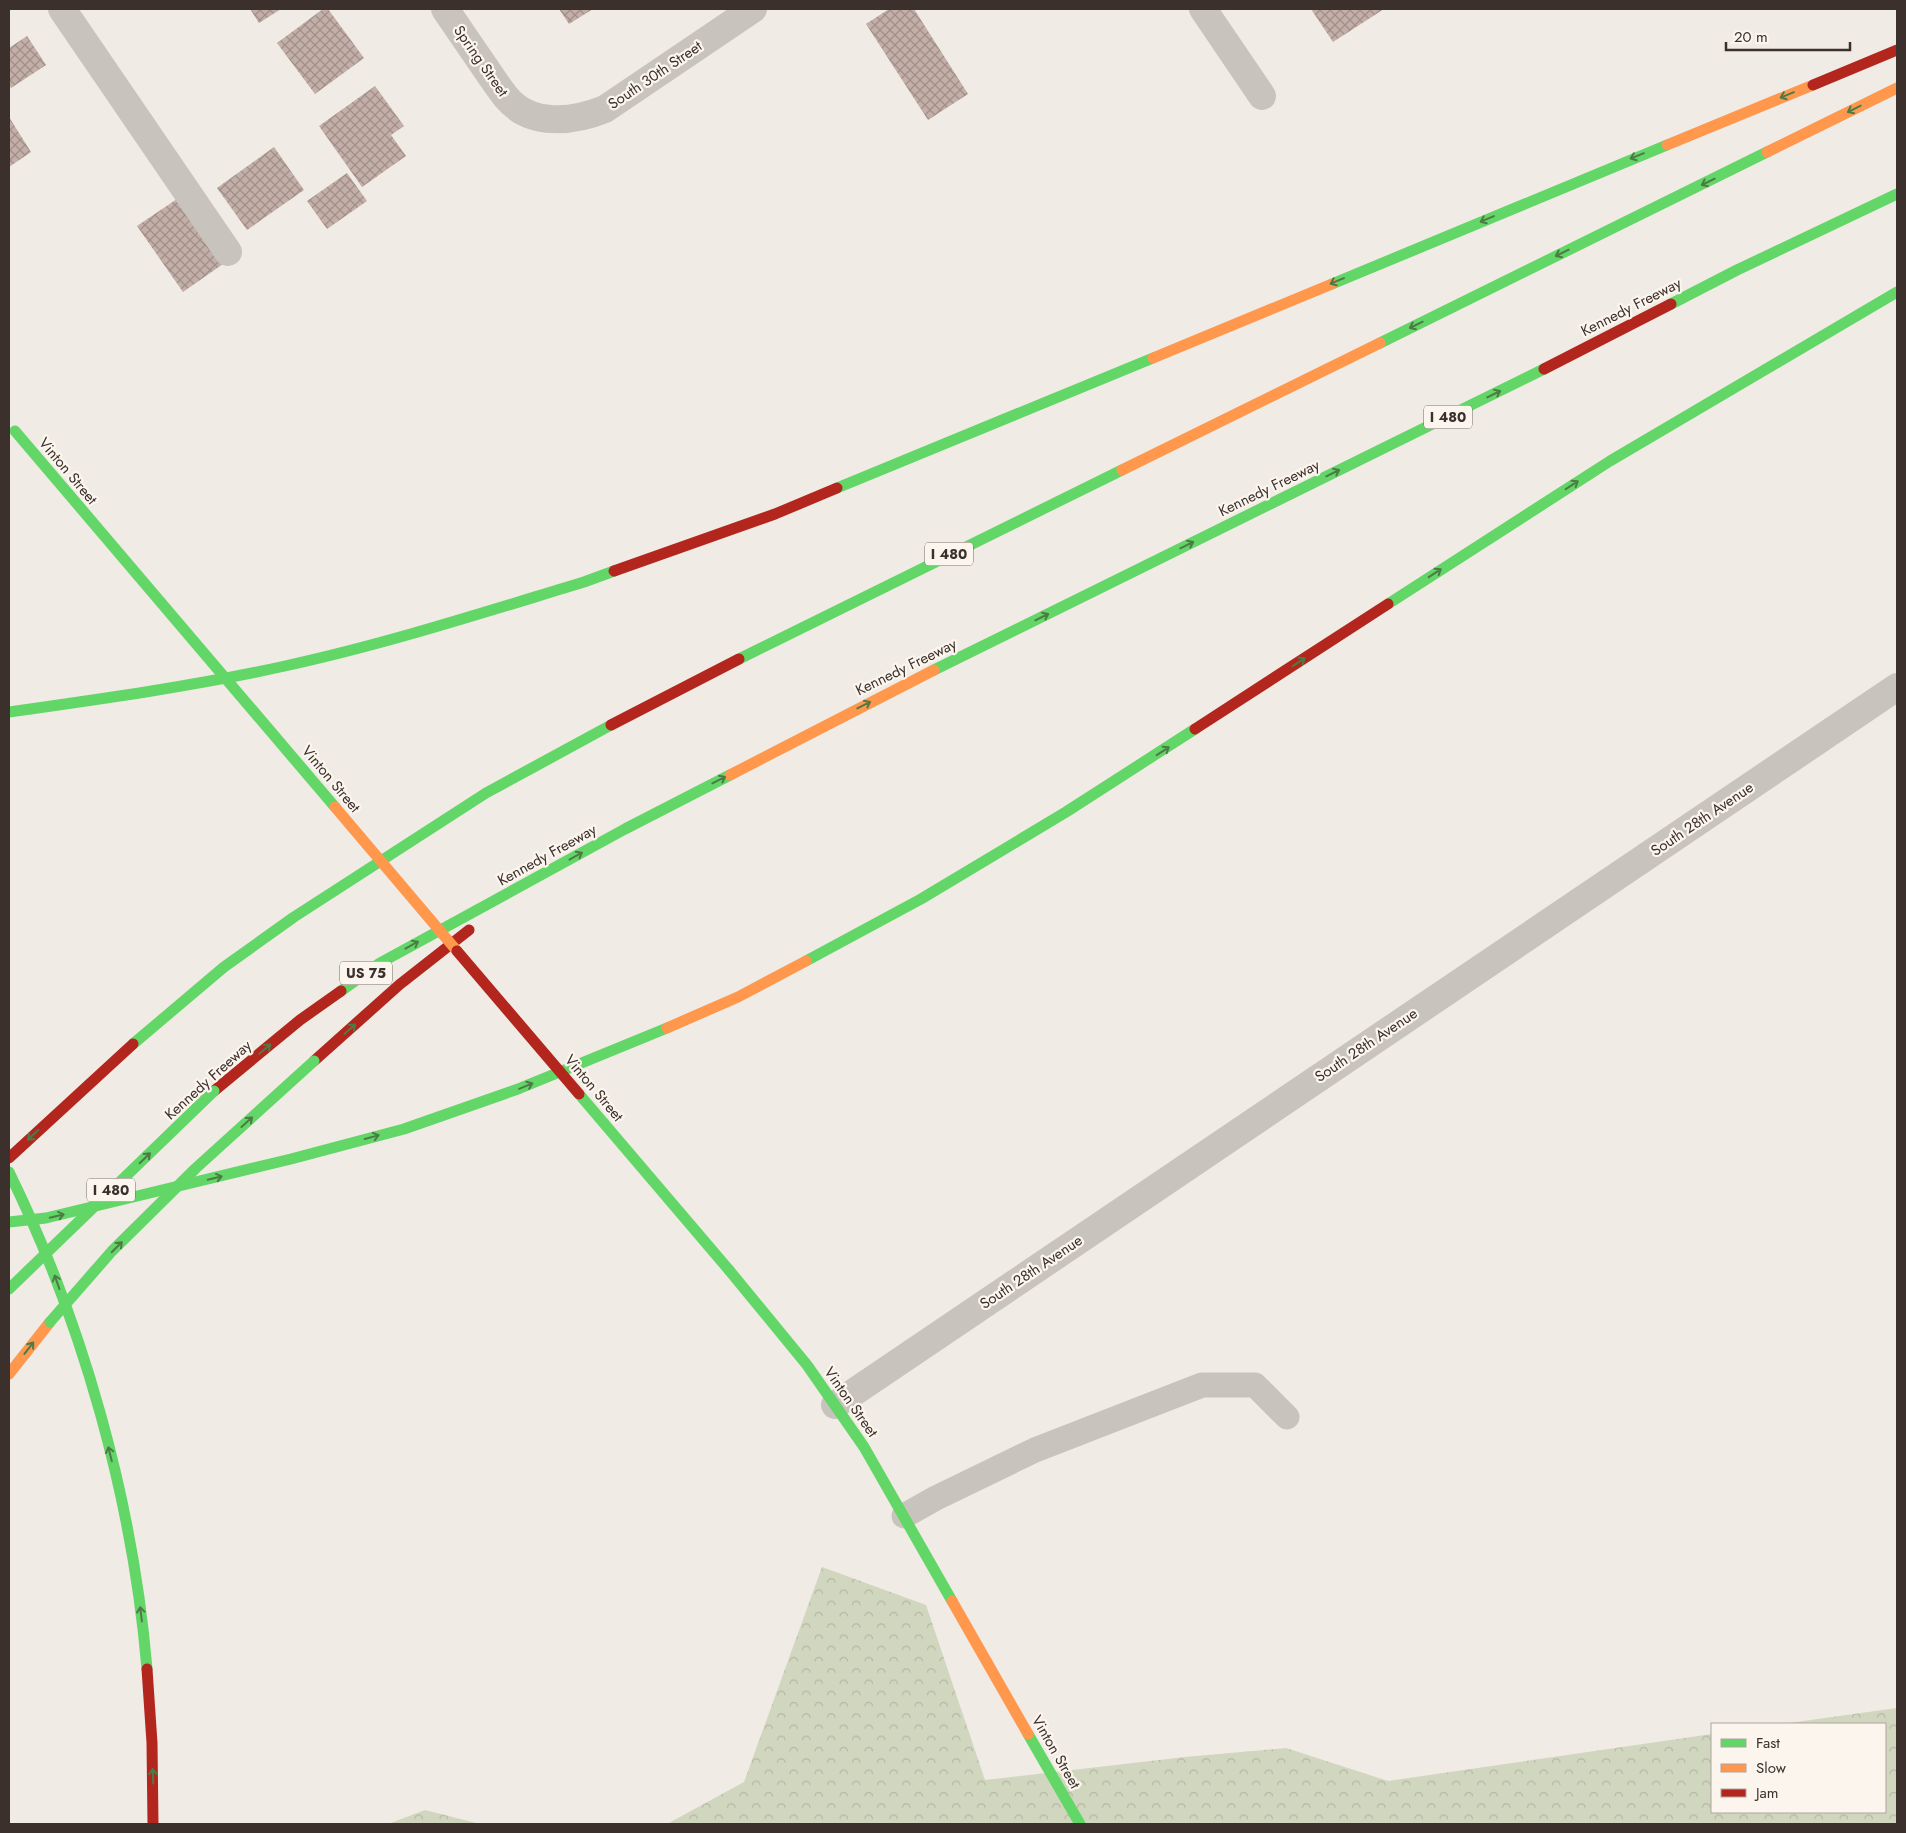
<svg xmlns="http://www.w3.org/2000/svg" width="1906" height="1833" font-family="Jost,sans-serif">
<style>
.forest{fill:url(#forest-crowns)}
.building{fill:url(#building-cross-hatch)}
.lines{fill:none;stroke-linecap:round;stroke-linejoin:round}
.lane{stroke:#c9c3be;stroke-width:25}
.street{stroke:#c9c3be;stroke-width:28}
.fast{stroke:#63d668;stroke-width:11}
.slow{stroke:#ff974d;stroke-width:11}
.jam{stroke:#b3261e;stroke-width:11}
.fast-bridge{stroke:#63d668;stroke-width:11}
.slow-bridge{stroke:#ff974d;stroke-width:11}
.jam-bridge{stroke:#b3261e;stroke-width:11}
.oneway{stroke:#4d7b46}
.labels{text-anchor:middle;stroke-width:4.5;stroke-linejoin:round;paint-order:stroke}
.shield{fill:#fbf5ee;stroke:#756b66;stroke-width:1}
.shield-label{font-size:14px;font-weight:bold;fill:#3b302b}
.street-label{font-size:15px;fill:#3b302b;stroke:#fbf5ee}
</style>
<defs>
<pattern id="forest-crowns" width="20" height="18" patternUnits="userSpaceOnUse" patternTransform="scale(1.25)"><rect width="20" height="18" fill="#d1d6bf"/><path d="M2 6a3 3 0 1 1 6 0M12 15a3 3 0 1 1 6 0" fill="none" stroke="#b4b8a4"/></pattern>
<pattern id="building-cross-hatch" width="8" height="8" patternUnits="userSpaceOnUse" patternTransform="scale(1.25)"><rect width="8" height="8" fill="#c3afa7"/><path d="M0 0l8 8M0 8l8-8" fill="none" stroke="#a08f88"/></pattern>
</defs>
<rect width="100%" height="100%" fill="#f0ebe5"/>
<path class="forest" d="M822,1567L926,1605L985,1780L1185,1757L1286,1748L1388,1781L1712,1734V1812H1885V1724H1782L1897,1708V1824H667L744,1782Z
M425,1810L480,1824H388Z"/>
<path class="building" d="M250,9H281L259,23Z
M323,9H328L364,58L315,94L277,43Z
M559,9H593L569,24Z
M889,9H914L968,94L928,120L866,24Z
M1311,9H1384L1333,42Z
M27,36L46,65L11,88L9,84V48Z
M375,86L404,126L391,135L406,156L362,187L319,126Z
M9,117L31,152L9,167Z
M274,147L304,190L247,230L217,188Z
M347,173L367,201L327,229L307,201Z
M177,199L223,264L183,292L137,226Z"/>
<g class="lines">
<path class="lane" d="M904,1516L936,1498L1035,1450L1202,1385H1255L1287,1417"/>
<path class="street" d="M62,9L228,252
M445,9C458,28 471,47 484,66C491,76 498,87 506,97C530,127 573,122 605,109L753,9
M1203,9L1262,96
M835,1405L1897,687"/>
<path class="fast" d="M1332,284L1667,145
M1671,304L1737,270L1897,194
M1380,343L1767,152
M837,488L1153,358
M1388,604L1610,461L1897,292
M739,659L1122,470
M934,670L1544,369
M9,712C101,699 194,686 285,666C386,644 485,612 584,582L614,571
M806,961L921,899L1066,812L1195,729
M341,991L380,963L625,829L730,775
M133,1044L224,967L294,917L486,793L611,725
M9,1222L46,1218L291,1159L404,1129L518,1089L667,1028
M729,1270L807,1365L864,1447L952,1601
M1028,1734L1080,1824"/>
<path class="slow" d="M1667,145L1813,85
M1767,152L1897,88
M1153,358L1332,284
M1122,470L1380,343
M730,775L934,670
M667,1028L738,997L806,961
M9,1374L50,1322
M952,1601L1028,1734"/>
<path class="jam" d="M1813,85L1897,50
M1544,369L1671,304
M614,571L775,514L837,488
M611,725L739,659
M1195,729L1388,604
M314,1061L399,985L469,930
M214,1091L300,1020L341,991
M9,1158L133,1044"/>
<path class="fast-bridge" d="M15,431L335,807
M579,1094L729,1270
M9,1172C83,1323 133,1501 147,1669
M9,1289L214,1091
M50,1322L112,1251L196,1168L314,1061"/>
<path class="slow-bridge" d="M335,807L457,951"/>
<path class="jam-bridge" d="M457,951L579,1094
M147,1669L152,1743L153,1824"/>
</g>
<defs><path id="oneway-shaft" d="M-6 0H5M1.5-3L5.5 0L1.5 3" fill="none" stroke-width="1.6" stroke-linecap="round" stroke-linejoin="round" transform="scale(1.25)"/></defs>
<g class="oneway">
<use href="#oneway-shaft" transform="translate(1787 95) rotate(158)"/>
<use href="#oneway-shaft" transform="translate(1854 109) rotate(153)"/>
<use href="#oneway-shaft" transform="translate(1637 156) rotate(158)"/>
<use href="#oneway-shaft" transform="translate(1708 182) rotate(154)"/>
<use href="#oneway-shaft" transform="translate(1487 219) rotate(157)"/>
<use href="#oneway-shaft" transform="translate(1562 253) rotate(154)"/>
<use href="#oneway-shaft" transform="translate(1337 281) rotate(157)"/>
<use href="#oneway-shaft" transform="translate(1416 325) rotate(154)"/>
<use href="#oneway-shaft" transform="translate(1494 394) rotate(-26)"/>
<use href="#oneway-shaft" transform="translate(1333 473) rotate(-26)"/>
<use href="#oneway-shaft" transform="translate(1572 485) rotate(-33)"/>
<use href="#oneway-shaft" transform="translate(1187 545) rotate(-26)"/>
<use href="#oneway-shaft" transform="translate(1435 573) rotate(-33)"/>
<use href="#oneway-shaft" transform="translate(1042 617) rotate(-26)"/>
<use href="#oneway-shaft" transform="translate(1299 662) rotate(-33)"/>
<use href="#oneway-shaft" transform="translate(864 705) rotate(-27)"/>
<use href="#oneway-shaft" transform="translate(1163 751) rotate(-33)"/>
<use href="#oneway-shaft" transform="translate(719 780) rotate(-27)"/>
<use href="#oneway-shaft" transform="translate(576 856) rotate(-29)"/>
<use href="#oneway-shaft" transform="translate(412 945) rotate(-29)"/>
<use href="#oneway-shaft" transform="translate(350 1029) rotate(-41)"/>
<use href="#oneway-shaft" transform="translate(265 1049) rotate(-40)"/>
<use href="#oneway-shaft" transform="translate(526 1086) rotate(-22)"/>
<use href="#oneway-shaft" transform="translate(247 1122) rotate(-42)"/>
<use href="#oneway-shaft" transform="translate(33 1135) rotate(136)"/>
<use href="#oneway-shaft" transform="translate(372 1137) rotate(-15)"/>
<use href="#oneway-shaft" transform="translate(145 1158) rotate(-44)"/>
<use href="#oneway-shaft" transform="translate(215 1178) rotate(-13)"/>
<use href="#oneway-shaft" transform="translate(57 1216) rotate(-13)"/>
<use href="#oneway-shaft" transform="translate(117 1247) rotate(-45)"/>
<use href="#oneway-shaft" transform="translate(57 1282) rotate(-109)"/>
<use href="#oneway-shaft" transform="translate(29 1348) rotate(-52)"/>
<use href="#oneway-shaft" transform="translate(110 1454) rotate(-104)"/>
<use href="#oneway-shaft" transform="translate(141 1614) rotate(-97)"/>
<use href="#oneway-shaft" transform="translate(153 1776) rotate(-92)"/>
</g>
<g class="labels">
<g class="shield">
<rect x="1424" y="405.5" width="48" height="23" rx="4"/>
<rect x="925" y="542.5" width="48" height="23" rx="4"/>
<rect x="340" y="961.5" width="52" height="23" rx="4"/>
<rect x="87" y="1178.5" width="48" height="23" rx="4"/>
</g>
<g class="shield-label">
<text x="1448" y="422">I 480</text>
<text x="949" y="559">I 480</text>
<text x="366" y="978">US 75</text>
<text x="111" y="1195">I 480</text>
</g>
<g class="street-label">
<text transform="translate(481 61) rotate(55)" y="5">Spring Street</text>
<text transform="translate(655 75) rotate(-34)" y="5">South 30th Street</text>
<text transform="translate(1631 307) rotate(-27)" y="5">Kennedy Freeway</text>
<text transform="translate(68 471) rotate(50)" y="5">Vinton Street</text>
<text transform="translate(1269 488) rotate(-26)" y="5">Kennedy Freeway</text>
<text transform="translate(906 667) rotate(-26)" y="5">Kennedy Freeway</text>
<text transform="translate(331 779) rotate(50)" y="5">Vinton Street</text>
<text transform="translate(1702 819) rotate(-34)" y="5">South 28th Avenue</text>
<text transform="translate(547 855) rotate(-29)" y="5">Kennedy Freeway</text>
<text transform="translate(1366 1045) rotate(-34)" y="5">South 28th Avenue</text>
<text transform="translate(208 1080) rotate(-42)" y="5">Kennedy Freeway</text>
<text transform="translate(594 1088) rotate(50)" y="5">Vinton Street</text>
<text transform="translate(1031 1272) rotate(-34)" y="5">South 28th Avenue</text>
<text transform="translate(851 1402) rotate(55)" y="5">Vinton Street</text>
<text transform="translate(1056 1752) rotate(60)" y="5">Vinton Street</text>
</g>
</g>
<rect width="1906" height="1833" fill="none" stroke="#3b302b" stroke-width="20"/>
<rect x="1711" y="1723" width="175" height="90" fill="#fbf5ee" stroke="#aea6a0"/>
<rect x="1721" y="1739" width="25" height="8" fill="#63d668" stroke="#aea6a0"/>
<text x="1756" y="1748" font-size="15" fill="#3b302b">Fast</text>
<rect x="1721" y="1764" width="25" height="8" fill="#ff974d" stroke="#aea6a0"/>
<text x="1756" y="1773" font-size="15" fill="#3b302b">Slow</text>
<rect x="1721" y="1789" width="25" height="8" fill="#b3261e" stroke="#aea6a0"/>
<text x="1756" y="1798" font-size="15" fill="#3b302b">Jam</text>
<path d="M1726 42v8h124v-8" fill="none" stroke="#3b302b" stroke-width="2.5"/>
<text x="1734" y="42" font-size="15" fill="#3b302b" stroke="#fbf5ee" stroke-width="4" paint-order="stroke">20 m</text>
</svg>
